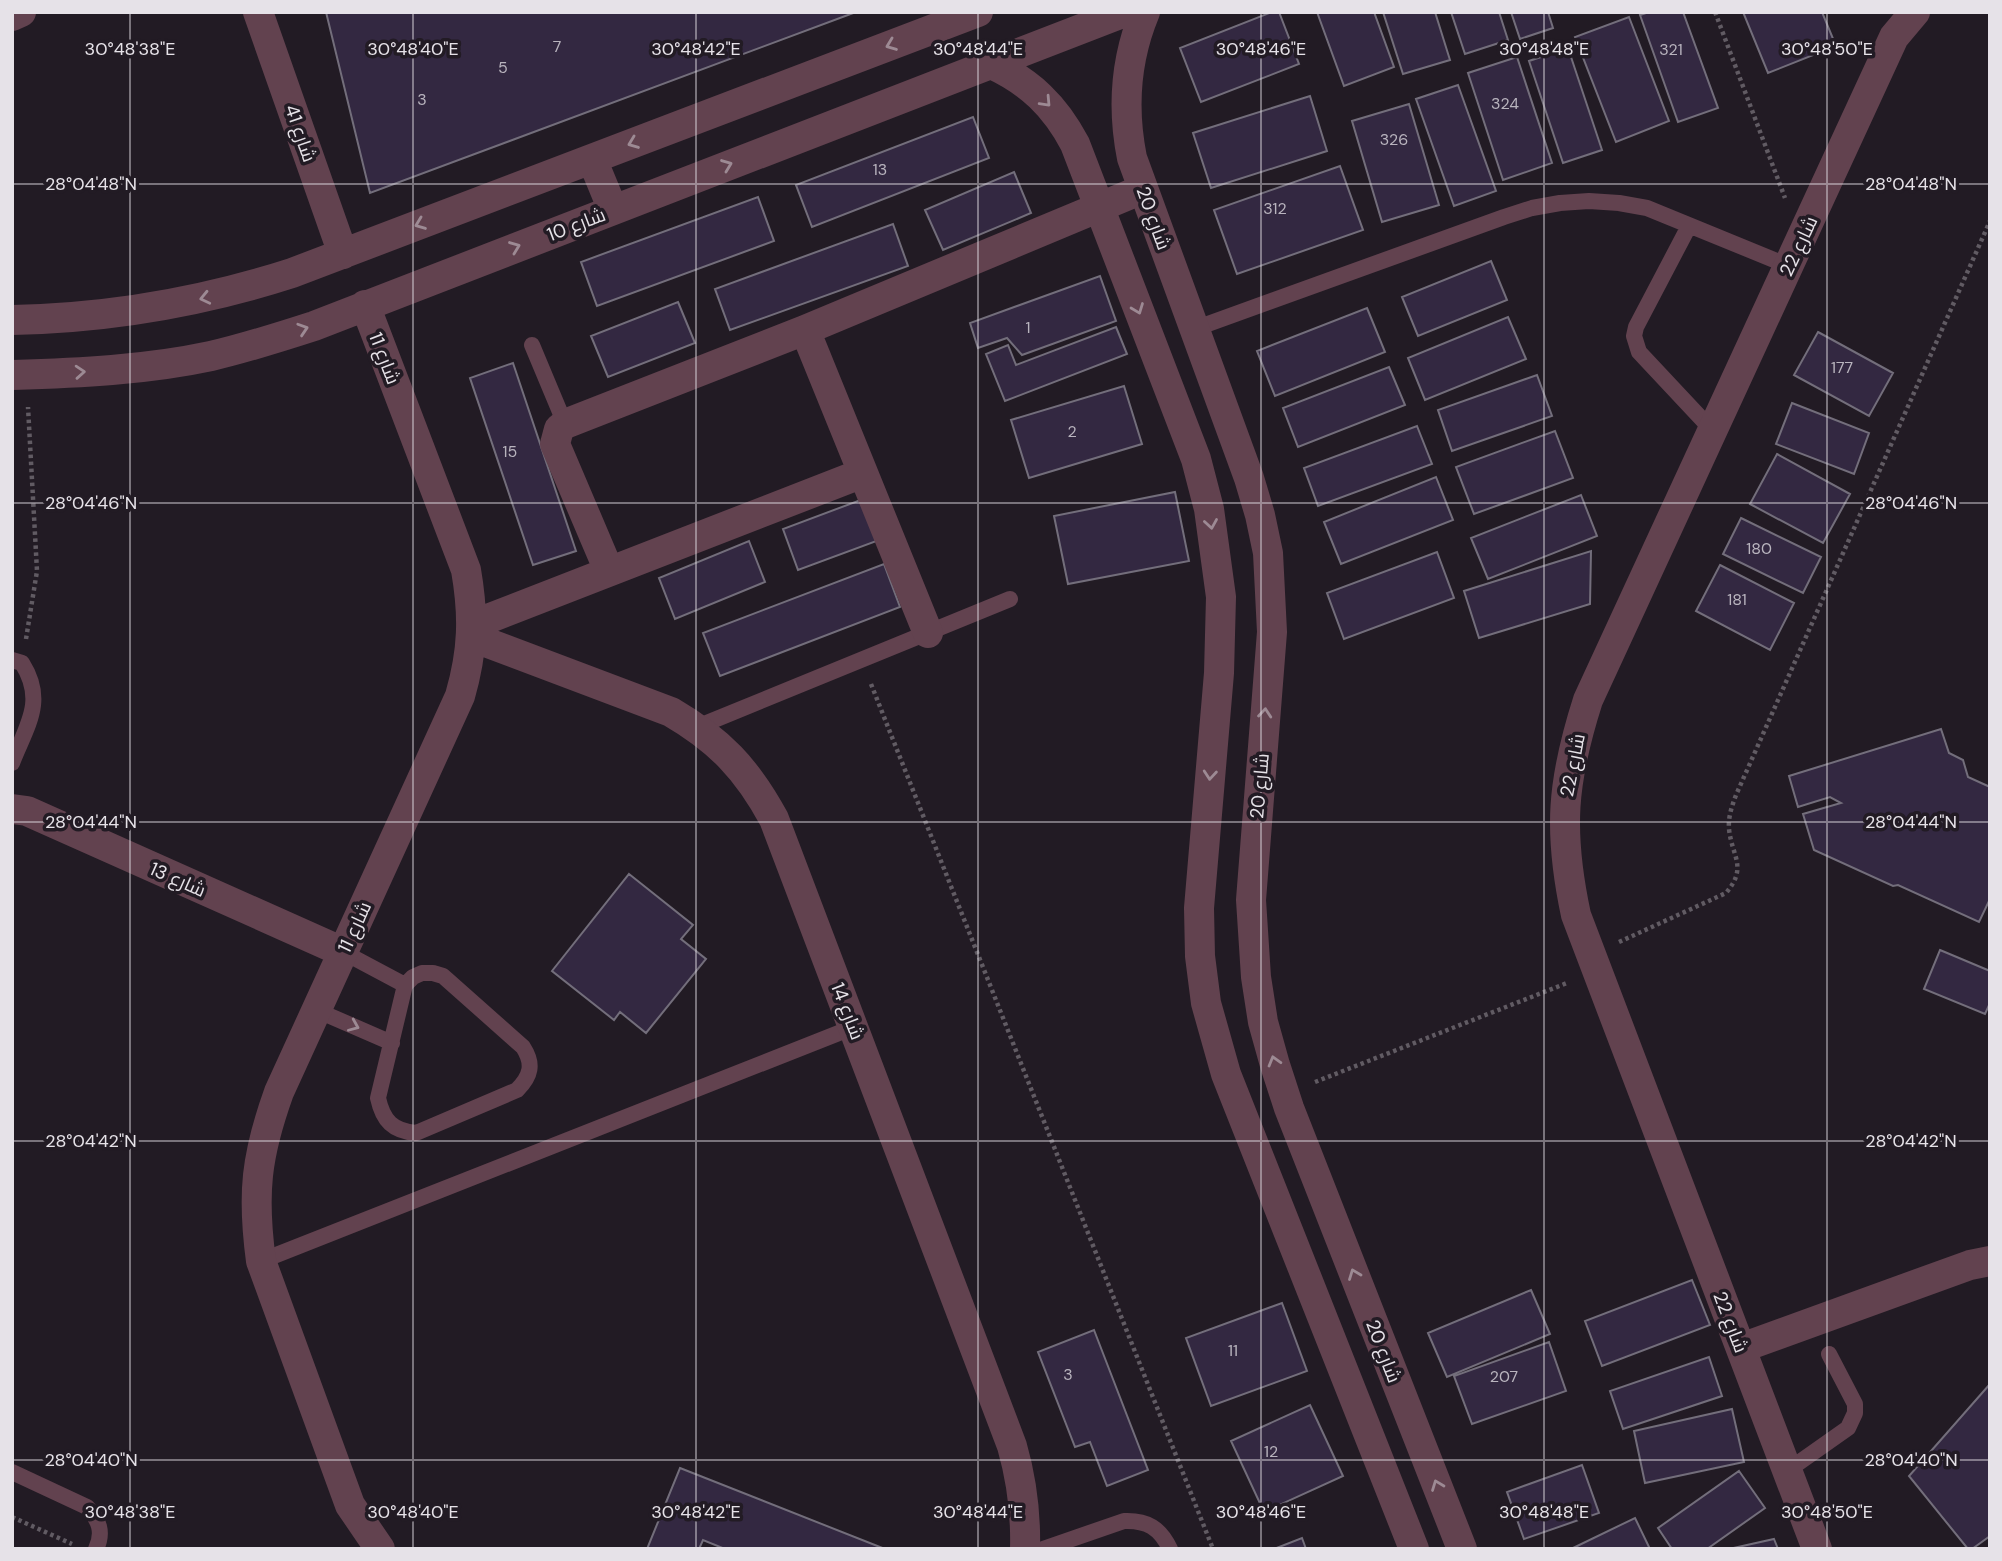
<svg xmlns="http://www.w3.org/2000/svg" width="2002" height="1561" font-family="'DM Sans',Cairo,sans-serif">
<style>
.building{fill:#332841;stroke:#736e7b;stroke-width:2}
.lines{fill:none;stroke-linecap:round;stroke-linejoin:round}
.path{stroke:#615b63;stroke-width:4.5;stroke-dasharray:3.5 3.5;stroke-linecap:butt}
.service{stroke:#62424f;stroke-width:16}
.minor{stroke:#62424f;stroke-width:30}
.oneway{stroke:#9d8a94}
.ticks{fill:none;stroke:#e6e2e8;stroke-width:2;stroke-opacity:0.45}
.labels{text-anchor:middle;stroke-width:7;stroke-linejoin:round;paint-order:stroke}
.number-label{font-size:16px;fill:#b9b4be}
.street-label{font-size:19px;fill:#e6e2e8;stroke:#221b24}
.ticks-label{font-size:18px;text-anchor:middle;fill:#e6e2e8;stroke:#221b24;stroke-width:7;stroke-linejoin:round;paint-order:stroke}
</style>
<rect width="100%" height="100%" fill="#221b24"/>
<path class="building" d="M326,12H856L370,193Z
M1272,12H1279L1299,64L1201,102L1180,48Z
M1317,12H1374L1394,67L1344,86Z
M1383,12H1435L1450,60L1403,74Z
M1451,12H1499L1508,40L1465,54Z
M1511,12H1548L1553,28L1520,39Z
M1649,12H1683L1718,108L1678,122L1640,15Z
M1743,12H1822L1836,46L1768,73Z
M1629,17L1669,121L1616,142L1575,37Z
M1568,48L1602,150L1563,163L1529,61Z
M1517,57L1552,163L1503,180L1468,73Z
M1458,85L1496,191L1454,206L1416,99Z
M1310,96L1327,151L1211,188L1193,133Z
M1409,104L1439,205L1382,222L1352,121Z
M973,117L989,158L812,227L796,185Z
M1340,166L1363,230L1237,274L1214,210Z
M1014,172L1031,213L943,250L925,210Z
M758,197L774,241L597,306L581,262Z
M893,224L908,266L730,330L715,289Z
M1491,261L1507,300L1418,336L1402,297Z
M1100,276L1116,321L1022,355L1007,338L978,348L970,323Z
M678,302L695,343L608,377L591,336Z
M1367,308L1385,352L1275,396L1257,351Z
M1508,317L1526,359L1425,400L1408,358Z
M1116,327L1127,354L1005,401L986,354L1008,345L1016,365Z
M1818,332L1893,373L1869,416L1794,375Z
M513,363L576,551L533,565L470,378Z
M1389,367L1405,405L1298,447L1283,408Z
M1537,375L1552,416L1452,451L1438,410Z
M1124,386L1142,444L1029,478L1011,420Z
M1792,403L1869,433L1854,474L1776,444Z
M1417,426L1432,464L1318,506L1304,468Z
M1555,431L1573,478L1474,514L1456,467Z
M1777,454L1850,494L1823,543L1750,504Z
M1436,477L1453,520L1341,564L1324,522Z
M1175,492L1189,561L1068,584L1054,516Z
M1581,495L1597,536L1488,579L1471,538Z
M866,498L882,539L798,570L783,529Z
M1741,518L1821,557L1803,593L1723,554Z
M749,541L765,582L675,619L659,578Z
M1591,551L1590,604L1479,638L1464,591Z
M1437,552L1454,598L1344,639L1327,593Z
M884,564L900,607L720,676L703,633Z
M1720,565L1794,603L1770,650L1696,611Z
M1941,729L1949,753L1963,760L1968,777L1990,787V899L1979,922L1898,885L1893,886L1814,850L1803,814L1841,803L1830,797L1798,807L1789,776Z
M629,874L693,925L681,939L706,959L646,1033L620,1012L614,1020L552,971Z
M1940,950L1990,971V1003L1985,1014L1924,989Z
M1692,1280L1710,1325L1602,1366L1585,1321Z
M1531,1290L1550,1334L1447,1377L1428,1333Z
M1282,1303L1307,1371L1211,1406L1186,1338Z
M1094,1330L1148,1470L1107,1486L1090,1442L1075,1447L1038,1352Z
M1549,1342L1566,1391L1472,1424L1454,1376Z
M1709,1357L1722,1396L1623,1429L1610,1391Z
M1990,1384V1536L1972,1549H1968L1909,1476Z
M1310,1405L1343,1476L1264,1512L1231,1441Z
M1732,1409L1744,1462L1645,1483L1634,1431Z
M1582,1465L1599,1513L1524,1539L1507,1492Z
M680,1468L885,1549H725L703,1540L699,1549H647Z
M1739,1471L1765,1508L1707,1549H1672L1658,1528Z
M1635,1518L1650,1549H1571Z
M1302,1538L1306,1549H1274Z
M1774,1539L1778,1549H1729Z"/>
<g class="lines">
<path class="path" d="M1715,12L1785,198
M26,639L37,571L28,407
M871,684L1213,1549
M1619,942L1726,893C1748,867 1732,857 1729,829C1728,817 1732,806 1736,795L1990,221
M1315,1082L1567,983
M12,1517L72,1544"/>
<path class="service" d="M1689,226L1636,327L1634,336L1639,352L1713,431
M1194,329L1504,217L1532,208L1560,203L1589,201L1619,203L1647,208L1789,266
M532,345L565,424
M12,660L22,663C46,701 27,725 12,763
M697,727L1010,599
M343,952L405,985
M422,973H433L443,976L523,1047C534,1064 531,1076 517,1090L416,1133C393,1131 383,1121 378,1098L405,985L413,977Z
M316,1010L392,1043
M261,1261L854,1027
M1787,1471L1848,1428L1855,1413V1404L1829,1354
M12,1472L87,1507C99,1520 104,1532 96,1549
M1043,1549L1124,1521C1147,1520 1160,1528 1170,1549"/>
<path class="minor" d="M258,12L343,254
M1145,12C1125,60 1122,108 1132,158L1249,478L1260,515L1268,553L1272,632L1251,900L1256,977L1263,1022L1275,1065L1289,1108L1462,1549
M12,16L21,12
M991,64C1030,82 1055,106 1075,144L1196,459L1209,509L1221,597L1219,673L1199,908L1200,956L1206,1003L1226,1074L1414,1549
M592,159L613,210
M365,305L466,570C474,616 473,651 460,696L279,1092C256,1156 252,1194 261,1261L350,1505L380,1549
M12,320C110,318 199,303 292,273L978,12
M805,330L928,633
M12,375C78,373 146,370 211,356C246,348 280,337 314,326L1125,12
M609,571L555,444L559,429L565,424L805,330L1143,189
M472,625L863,473
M472,637L671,712C719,740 747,769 774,819L1012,1446C1022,1481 1026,1512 1025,1549
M12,809L27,811L343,952
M1741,1348L1970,1265L1990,1261
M1817,1549L1576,915C1558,831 1562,781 1588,700L1894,37L1915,12"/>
</g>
<defs><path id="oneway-chevron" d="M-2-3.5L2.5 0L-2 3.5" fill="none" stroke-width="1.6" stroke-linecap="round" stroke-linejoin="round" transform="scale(1.75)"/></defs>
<g class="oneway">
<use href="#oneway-chevron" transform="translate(891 45) rotate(159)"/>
<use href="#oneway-chevron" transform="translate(1046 102) rotate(47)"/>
<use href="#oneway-chevron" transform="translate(633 143) rotate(159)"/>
<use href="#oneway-chevron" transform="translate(727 165) rotate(-21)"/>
<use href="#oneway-chevron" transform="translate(420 224) rotate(159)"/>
<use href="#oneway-chevron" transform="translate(515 247) rotate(-21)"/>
<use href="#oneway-chevron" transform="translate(205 298) rotate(167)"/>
<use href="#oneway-chevron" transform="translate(1138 309) rotate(69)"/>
<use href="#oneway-chevron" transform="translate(303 329) rotate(-18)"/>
<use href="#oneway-chevron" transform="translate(80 372) rotate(-4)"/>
<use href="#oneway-chevron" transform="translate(1211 524) rotate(81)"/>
<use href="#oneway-chevron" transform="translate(1265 713) rotate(-85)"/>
<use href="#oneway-chevron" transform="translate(1210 775) rotate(95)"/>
<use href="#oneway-chevron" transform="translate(354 1026) rotate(23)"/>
<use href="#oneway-chevron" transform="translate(1274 1061) rotate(-106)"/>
<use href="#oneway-chevron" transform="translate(1354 1274) rotate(-111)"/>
<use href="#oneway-chevron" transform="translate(1437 1485) rotate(-111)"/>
</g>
<path class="ticks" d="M130,12V1549M413,12V1549M696,12V1549M978,12V1549M1261,12V1549M1544,12V1549M1827,12V1549M12,184H1990M12,503H1990M12,822H1990M12,1141H1990M12,1460H1990"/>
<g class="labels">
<g class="number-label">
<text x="557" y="52">7</text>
<text x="1671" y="55">321</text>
<text x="503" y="73">5</text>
<text x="422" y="105">3</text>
<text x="1505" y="109">324</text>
<text x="1394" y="145">326</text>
<text x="880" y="175">13</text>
<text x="1275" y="214">312</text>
<text x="1028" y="333">1</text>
<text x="1842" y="373">177</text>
<text x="1072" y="437">2</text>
<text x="510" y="457">15</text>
<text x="1759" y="554">180</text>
<text x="1737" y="605">181</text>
<text x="1233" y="1356">11</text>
<text x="1068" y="1380">3</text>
<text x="1504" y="1382">207</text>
<text x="1271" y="1457">12</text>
</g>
<g class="street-label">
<text transform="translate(301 133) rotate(71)" y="7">شارع 41</text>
<text transform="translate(1154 218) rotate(70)" y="7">شارع 20</text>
<text transform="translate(576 224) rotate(-21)" y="7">شارع 10</text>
<text transform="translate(1798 246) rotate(-65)" y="7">شارع 22</text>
<text transform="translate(385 358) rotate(69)" y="7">شارع 11</text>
<text transform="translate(1572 765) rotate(-79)" y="7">شارع 22</text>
<text transform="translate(1259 786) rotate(-85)" y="7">شارع 20</text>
<text transform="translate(178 879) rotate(24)" y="7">شارع 13</text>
<text transform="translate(354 927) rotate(-65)" y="7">شارع 11</text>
<text transform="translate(848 1011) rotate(69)" y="7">شارع 14</text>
<text transform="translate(1731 1322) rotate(69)" y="7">شارع 22</text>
<text transform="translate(1384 1351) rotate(69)" y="7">شارع 20</text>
</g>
</g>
<g class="ticks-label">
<text x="130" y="55">30°48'38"E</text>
<text x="413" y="55">30°48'40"E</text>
<text x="696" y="55">30°48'42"E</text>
<text x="978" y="55">30°48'44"E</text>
<text x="1261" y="55">30°48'46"E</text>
<text x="1544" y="55">30°48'48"E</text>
<text x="1827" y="55">30°48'50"E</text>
<text x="91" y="190">28°04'48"N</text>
<text x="1911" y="190">28°04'48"N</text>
<text x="91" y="509">28°04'46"N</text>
<text x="1911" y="509">28°04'46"N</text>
<text x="91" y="828">28°04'44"N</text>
<text x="1911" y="828">28°04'44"N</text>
<text x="91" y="1147">28°04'42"N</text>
<text x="1911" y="1147">28°04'42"N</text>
<text x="91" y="1466">28°04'40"N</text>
<text x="1911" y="1466">28°04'40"N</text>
<text x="130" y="1518">30°48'38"E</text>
<text x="413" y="1518">30°48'40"E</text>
<text x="696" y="1518">30°48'42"E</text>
<text x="978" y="1518">30°48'44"E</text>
<text x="1261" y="1518">30°48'46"E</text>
<text x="1544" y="1518">30°48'48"E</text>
<text x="1827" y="1518">30°48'50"E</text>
</g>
<rect width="2002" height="1561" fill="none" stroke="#e6e2e8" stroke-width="28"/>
</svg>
